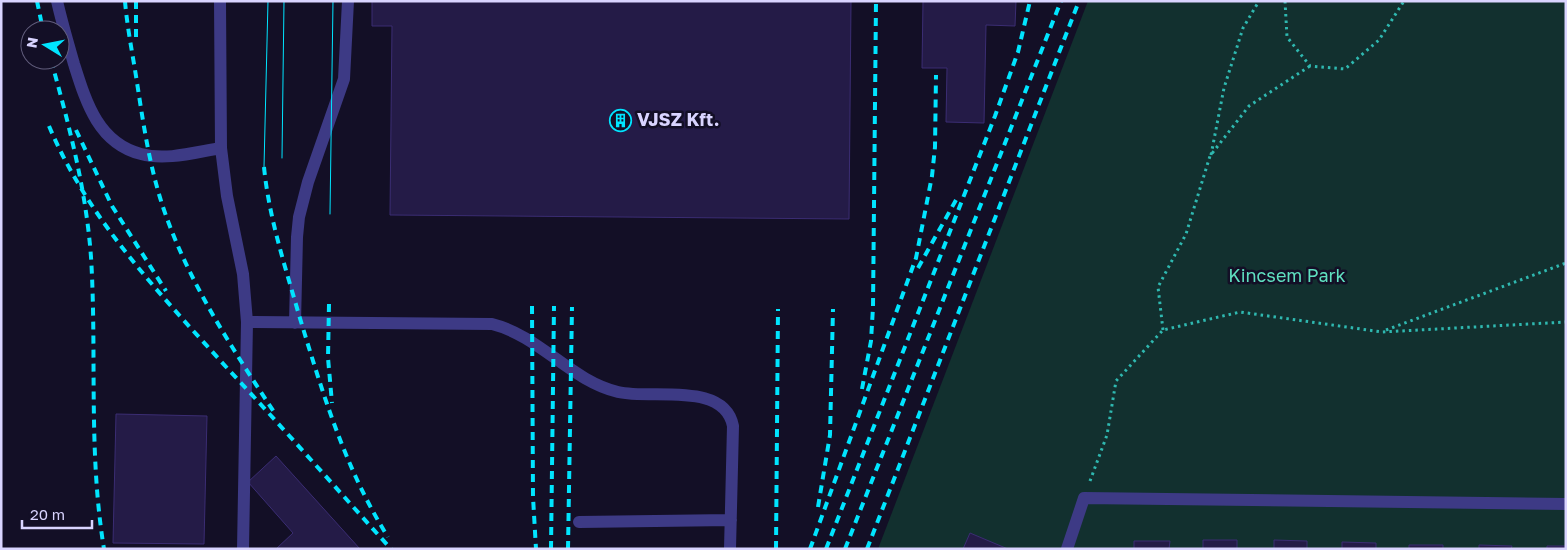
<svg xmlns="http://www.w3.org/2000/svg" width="1567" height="550" font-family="'Golos Text',sans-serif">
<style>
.green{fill:#12302f}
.building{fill:#241b47;stroke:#3b2d73}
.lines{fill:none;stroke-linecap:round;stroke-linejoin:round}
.path{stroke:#2fb8b0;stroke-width:3;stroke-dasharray:2.5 4;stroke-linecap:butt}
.lane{stroke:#3d3a85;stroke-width:12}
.tram{stroke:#00e5ff;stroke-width:1}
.rail{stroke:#00e5ff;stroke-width:4;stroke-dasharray:8 6;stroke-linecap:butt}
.labels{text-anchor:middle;stroke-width:5;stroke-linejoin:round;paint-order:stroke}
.poi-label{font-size:18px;font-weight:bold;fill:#d9d4ff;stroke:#130f26;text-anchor:start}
.park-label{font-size:18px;fill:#5fe0c0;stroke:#130f26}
</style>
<rect width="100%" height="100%" fill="#130f26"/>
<path class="green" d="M1088,1H1566V549H878Z"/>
<path class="building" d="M372,1H851L849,219L390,215L392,26H372Z
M923,1H1016L1015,26L986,25L984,123L946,122L947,68H922Z
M116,414L207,416L204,544L113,543Z
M276,456L360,549H276L293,533L248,482Z
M970,533L1008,549H963Z
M1203,540H1237V549H1203Z
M1274,540L1307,541V549H1274Z
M1134,541H1170L1169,549H1134Z
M1342,542L1376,543V549H1342Z
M1409,545H1443V549H1409Z
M1479,545L1512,546L1511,549H1479Z
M1547,546H1566V549H1547Z"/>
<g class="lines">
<path class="path" d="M1285,1L1287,37L1310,66L1345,69L1379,40L1404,1
M1211,155L1224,88L1243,28L1259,1
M1163,330L1158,287L1186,234L1210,156L1249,106L1310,66
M1386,330L1566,263
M1090,481L1107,435L1116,381L1163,330L1240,312L1382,332L1566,322"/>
<path class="lane" d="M57,1C62,23 68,43 74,64C86,102 98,143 141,154C166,161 196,152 221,148
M220,1L221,148L227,196L243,274L247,322L243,549
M247,322L492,324C540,336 571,381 618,392C652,400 724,381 733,426L730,549
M295,323L297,237L299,217L308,182L344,79L348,1
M579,522L731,520
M1067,549L1084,498L1566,504"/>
<path class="tram" d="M282,158L284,1
M264,167L268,1
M330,214L333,1"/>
<path class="rail" d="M37,1L43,30
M125,1C127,26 132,51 136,76C143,121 149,166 164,210C189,283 232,348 274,412
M136,1V40
M51,60C69,125 86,189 91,257C97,355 88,451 104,549
M49,126C89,221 160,294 228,369C283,428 337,489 391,549
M76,130L112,206L166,291
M264,167C269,218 285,266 299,315C322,391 345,469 388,537
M918,268L956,200
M329,304L328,358L332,403
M532,306L533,497L536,549
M862,389L871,341L873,307L876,1
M818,507L830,435L833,309
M551,549L554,306
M568,549L572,307
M776,549L778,309
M810,549L916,258L932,176L935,147L936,75
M826,549L995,116L1018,52L1030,1
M845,549L1061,1
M867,549L1079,1"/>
</g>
<defs>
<symbol id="building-ring" viewBox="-11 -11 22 22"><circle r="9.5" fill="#130f26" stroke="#00e5ff" stroke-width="1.5"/><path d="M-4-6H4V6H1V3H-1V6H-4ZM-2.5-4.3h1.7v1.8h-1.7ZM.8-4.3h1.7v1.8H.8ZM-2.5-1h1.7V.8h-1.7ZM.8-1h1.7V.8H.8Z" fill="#00e5ff"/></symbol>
</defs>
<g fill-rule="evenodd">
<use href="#building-ring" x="608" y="108" width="25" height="25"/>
</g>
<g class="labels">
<g class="poi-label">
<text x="637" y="126">VJSZ Kft.</text>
</g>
<g class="park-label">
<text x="1287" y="282">Kincsem Park</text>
</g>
</g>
<rect width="1567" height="550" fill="none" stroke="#d9d4ff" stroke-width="5"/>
<g transform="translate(45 45) rotate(280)"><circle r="24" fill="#130f26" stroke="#625e7d"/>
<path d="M0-4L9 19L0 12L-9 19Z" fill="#00e5ff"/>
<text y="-8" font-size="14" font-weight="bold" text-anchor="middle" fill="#d9d4ff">N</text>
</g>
<path d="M22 520v8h70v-8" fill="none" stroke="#d9d4ff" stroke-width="2.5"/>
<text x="30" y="520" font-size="15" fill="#d9d4ff" stroke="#130f26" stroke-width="4" paint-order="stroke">20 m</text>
</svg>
